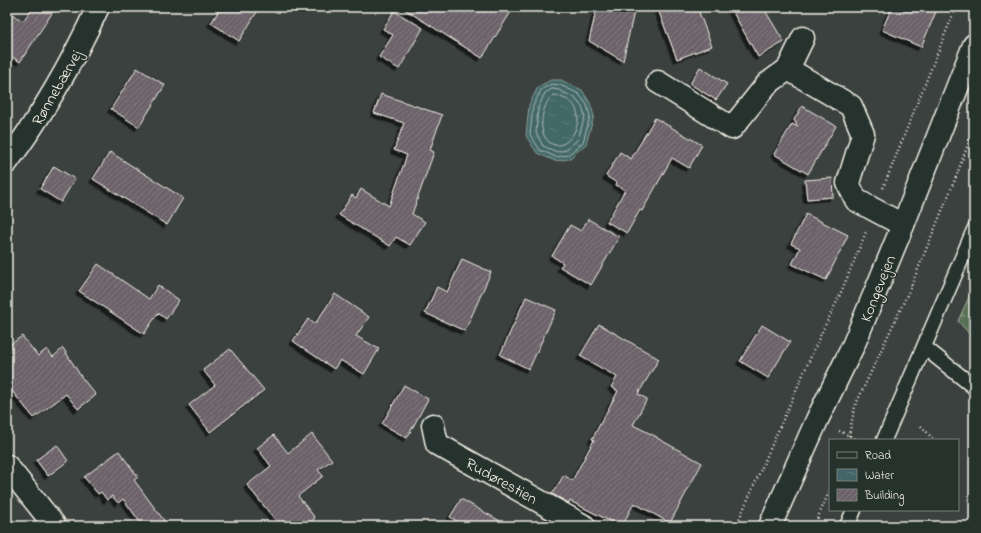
<svg xmlns="http://www.w3.org/2000/svg" width="981" height="533" font-family="'Indie Flower',sans-serif">
<style>
.forest{fill:url(#forest-firs);stroke:#a6b09e}
.water{fill:url(#water-ripples);stroke:#8a9e9b}
.lines{fill:none;stroke-linecap:round;stroke-linejoin:round}
.shore{stroke:#adbab5;stroke-width:1}
.building{fill:url(#building-hatch);stroke:#f4f1e8;filter:url(#shadow)}
.lane-casing{stroke:#f4f1e8;stroke-width:17}
.street-casing{stroke:#f4f1e8;stroke-width:25}
.secondary-casing{stroke:#f4f1e8;stroke-width:25}
.path{stroke:#f4f1e8;stroke-width:2.5;stroke-dasharray:1 3;stroke-linecap:butt}
.lane{stroke:#26332d;stroke-width:14}
.street{stroke:#26332d;stroke-width:22}
.secondary{stroke:#26332d;stroke-width:22}
.labels{text-anchor:middle;stroke-width:3;stroke-linejoin:round;paint-order:stroke}
.street-label{font-size:16px;fill:#f4f1e8;stroke:#26332d}
</style>
<defs>
<pattern id="forest-firs" width="22" height="20" patternUnits="userSpaceOnUse"><rect width="22" height="20" fill="#597054"/><path d="M5 1l3.5 6h-7zM16 11l3.5 6h-7z" fill="#71856d"/></pattern>
<pattern id="water-ripples" width="26" height="14" patternUnits="userSpaceOnUse"><rect width="26" height="14" fill="#436768"/><path d="M2 4q2-2 4 0t4 0M15 11q2-2 4 0t4 0" fill="none" stroke="#5f7d7e"/></pattern>
<pattern id="building-hatch" width="6" height="6" patternUnits="userSpaceOnUse"><rect width="6" height="6" fill="#6c636a"/><path d="M-1 1l2-2M0 6l6-6M5 7l2-2" fill="none" stroke="#827a7f"/></pattern>
<filter id="shadow"><feDropShadow dx="-3.5" dy="3.5" stdDeviation="0" flood-color="#0009"/></filter>
</defs>
<rect width="100%" height="100%" fill="#3b413f"/>
<filter id="ink" filterUnits="userSpaceOnUse"><feTurbulence type="fractalNoise" baseFrequency=".025" numOctaves="2"/><feDisplacementMap in="SourceGraphic" scale="8" xChannelSelector="R" yChannelSelector="G"/><feConvolveMatrix kernelMatrix="1 2 1 2 8 2 1 2 1" color-interpolation-filters="sRGB"/></filter>
<g filter="url(#ink)">
<path class="forest" d="M974,286V339L958,321Z"/>
<path class="water" d="M551,80H561L582,90L590,103L594,116L586,144L569,159L555,161L537,153L526,136L529,105L538,87Z"/>
<g class="lines">
<path class="shore" d="M552,84L560,85L579,94L587,105L590,116L583,142L568,155L556,157L540,150L530,135L533,106L541,90Z
M553,89L559,90L575,98L582,107L585,116L578,139L566,150L557,152L543,146L536,133L538,108L545,93Z
M554,95C558,95 562,98 566,99C596,114 562,165 545,137C538,127 543,101 554,95Z"/>
</g>
<path class="building" d="M33,7H56L20,62L7,54V11L23,21Z
M221,7H260L239,41L211,23Z
M401,7H514L482,58Z
M597,7H635L623,61L589,41Z
M657,7H697L712,46L677,59Z
M730,7H763L784,42L758,57Z
M892,7H938L921,47L882,30Z
M394,11L423,28L399,69L379,57L393,35L383,29Z
M700,67L727,84L716,100L690,84Z
M137,68L165,85L139,127L111,109Z
M381,94L442,115L430,150L434,152L412,214L425,222L410,245L396,237L390,246L339,215L352,195L356,198L361,189L389,206L407,155L394,150L404,123L374,113Z
M802,106L836,126L808,174L774,154L792,124L798,127L794,120Z
M655,118L702,145L689,168L672,158L642,211L640,210L627,233L607,222L625,190L616,185L617,183L606,176L620,152L631,159Z
M110,152L183,198L167,225L93,179Z
M54,166L75,179L61,202L40,189Z
M832,178L833,197L807,199L805,180Z
M806,214L848,235L826,280L792,264L800,248L791,244Z
M588,219L619,237L591,285L560,267L563,263L552,256L570,225L581,231Z
M462,259L491,272L465,331L425,313L437,287L447,292Z
M98,264L149,299L158,285L179,300L166,319L158,313L144,334L79,291Z
M335,294L369,317L356,336L379,349L364,374L340,360L334,369L293,341L308,319L315,324Z
M526,297L556,310L529,369L500,355Z
M599,324L659,359L638,394L647,399L633,425L657,437V438L702,463L670,523L634,503L622,526H620L570,501L569,503L552,494L564,475L572,481L594,440L592,439L618,391L611,387L617,377L580,356Z
M762,325L790,342L768,378L740,361Z
M22,336L38,356L47,349L53,357L63,348L82,378L96,395L78,409L66,394L34,418L7,385V347Z
M230,349L264,390L210,432L189,405L215,385L203,370Z
M404,385L428,399L407,438L382,424Z
M312,434L332,460L318,470L323,476L298,496L315,518L305,526H280L247,485L271,466L257,448L274,435L288,453Z
M57,445L68,461L48,476L36,460Z
M119,451L138,477L134,480L168,526H143L123,499L118,503L112,496L107,500L101,492L98,494L84,477Z
M461,499L468,503L509,526H465L450,517Z"/>
<g class="lines">
<defs>
<path id="lane" d="M924,347L974,387
M884,440L974,230
M847,526L854,510"/>
<path id="street" d="M788,69L851,106L863,134L848,183L856,200L903,225
M658,82L732,128L767,84L788,69L803,38
M7,162C43,114 73,61 98,7
M433,425L437,444L584,526
M7,466L55,526"/>
<path id="secondary" d="M770,526L817,420L853,346L903,225L974,45"/>
</defs>
<use href="#lane" class="lane-casing"/>
<use href="#street" class="street-casing"/>
<use href="#secondary" class="secondary-casing"/>
<path class="path" d="M883,188L956,7
M921,426L934,440
M839,431L859,440
M848,440L855,406L909,291L956,177L974,128
M736,526L820,336L839,297L866,232
M814,526L830,490"/>
<use href="#lane" class="lane"/>
<use href="#street" class="street"/>
<use href="#secondary" class="secondary"/>
</g>
</g>
<g class="labels">
<g class="street-label">
<text transform="translate(56 87) rotate(-60)" y="6">Rønnebærvej</text>
<text transform="translate(877 288) rotate(-68)" y="6">Kongevejen</text>
<text transform="translate(502 480) rotate(29)" y="6">Rudørestien</text>
</g>
</g>
<rect width="981" height="533" fill="none" stroke="#26332d" stroke-width="24"/>
<rect x="12" y="12" width="957" height="509" fill="none" stroke="#f4f1e8" stroke-width="1.5" filter="url(#ink)"/>
<rect x="829" y="439" width="130" height="72" fill="#26332d" stroke="#787f78"/>
<rect x="837" y="452" width="20" height="6" fill="#26332d" stroke="#787f78"/>
<text x="865" y="459" font-size="12" fill="#f4f1e8">Road</text>
<rect x="837" y="469" width="20" height="12" fill="url(#water-ripples)" stroke="#787f78"/>
<text x="865" y="479" font-size="12" fill="#f4f1e8">Water</text>
<rect x="837" y="489" width="20" height="12" fill="url(#building-hatch)" stroke="#787f78"/>
<text x="865" y="499" font-size="12" fill="#f4f1e8">Building</text>
</svg>
